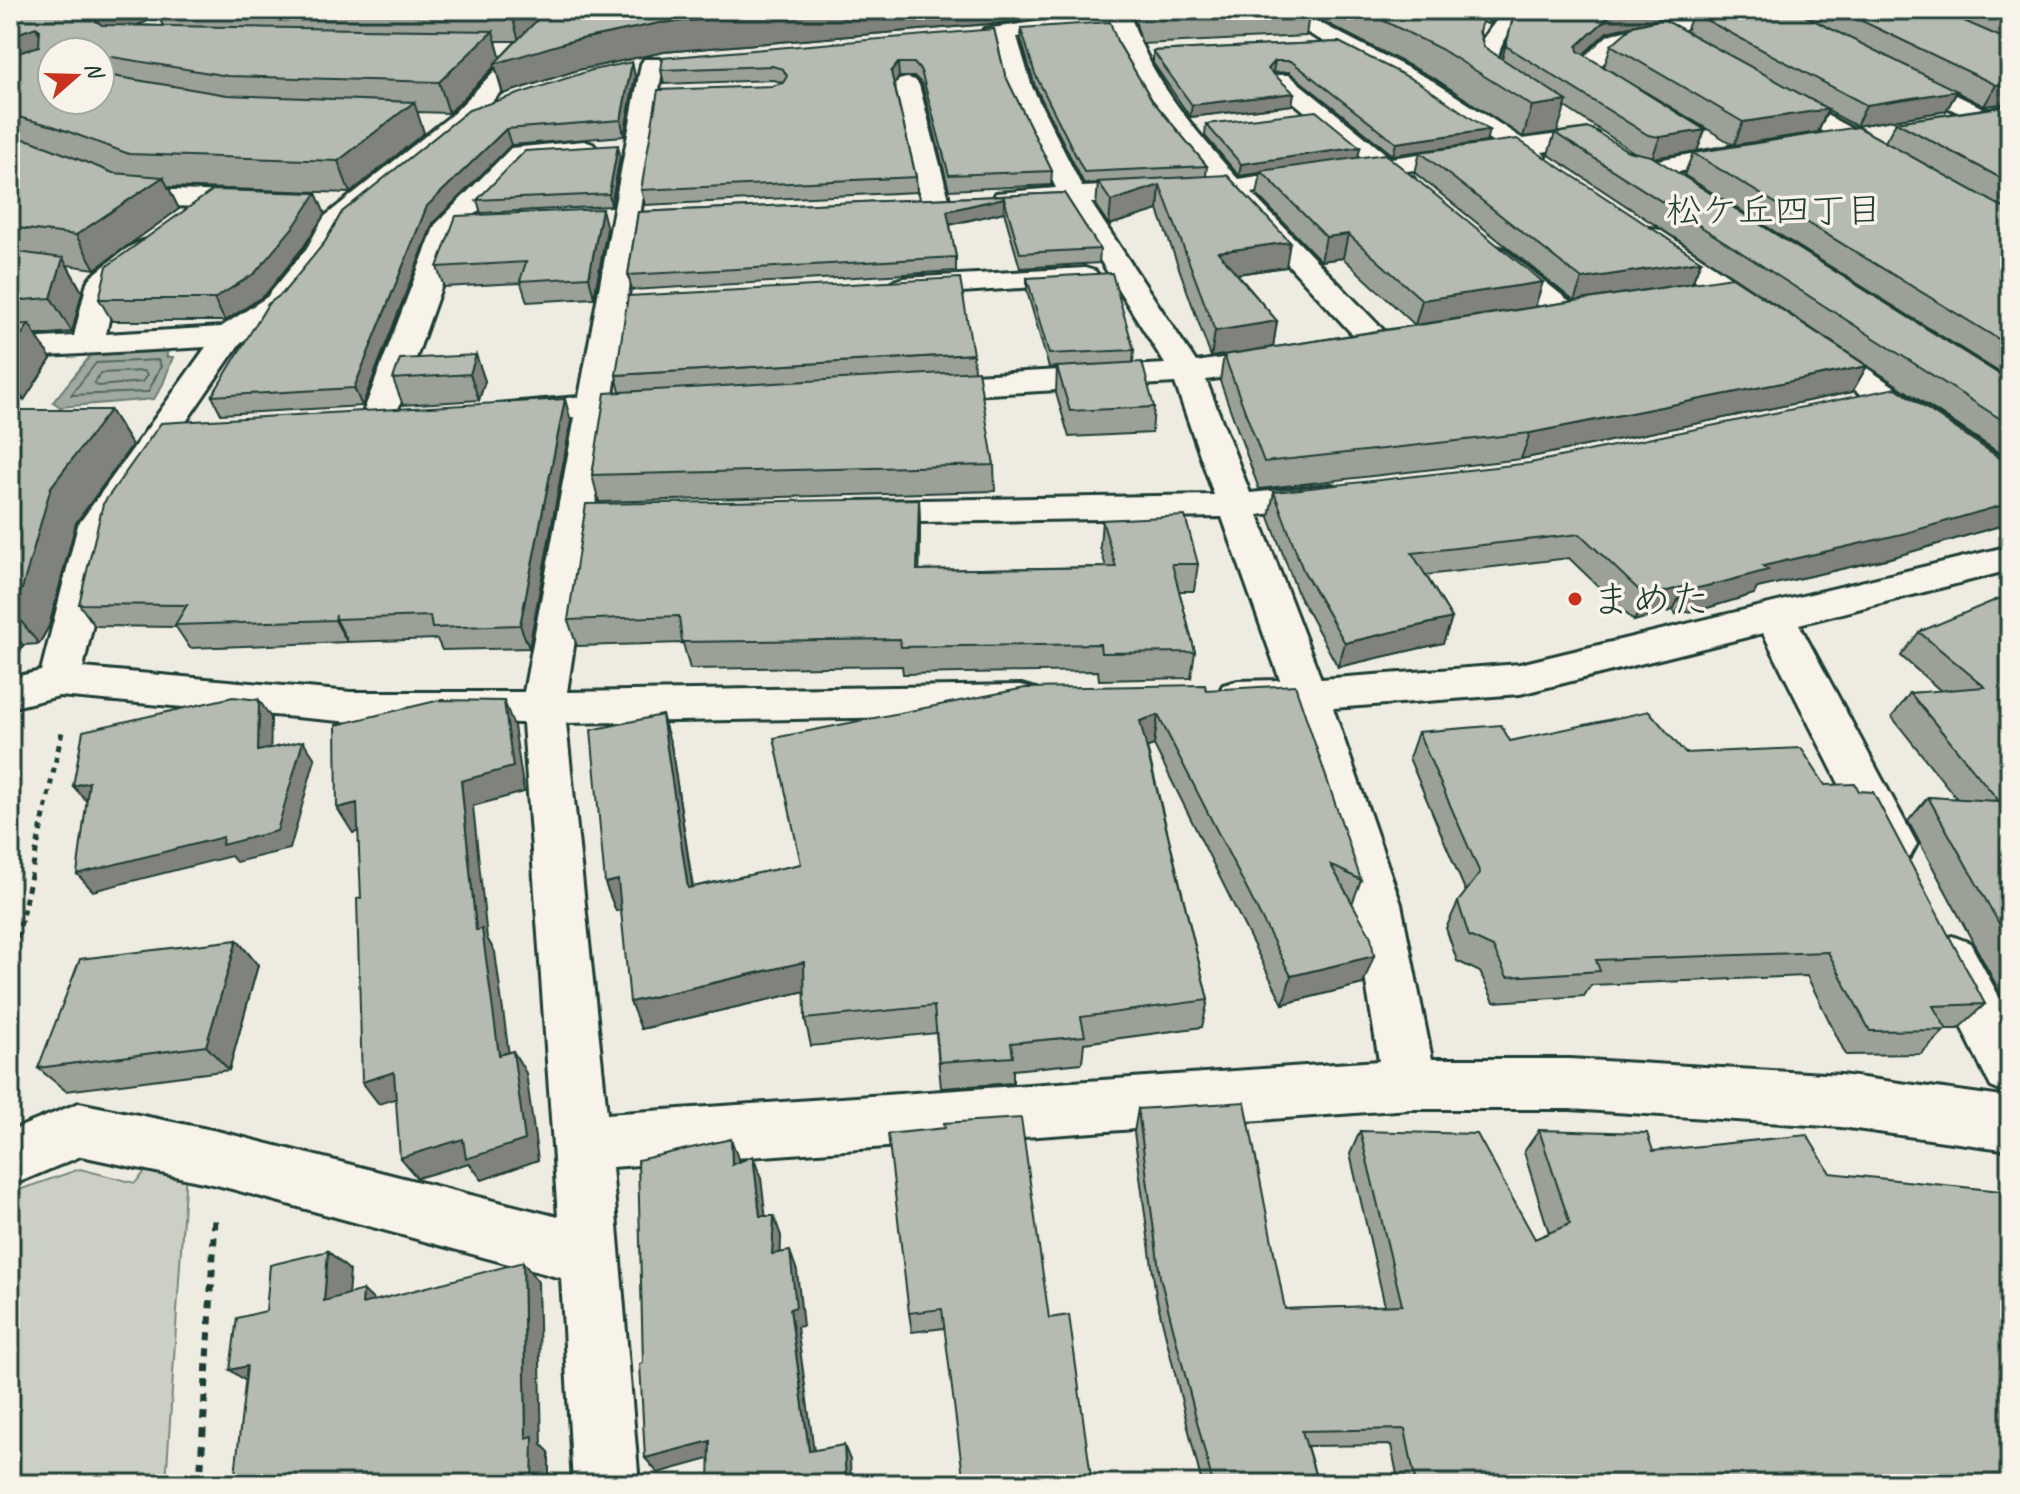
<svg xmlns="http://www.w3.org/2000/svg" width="2020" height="1494" font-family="Caveat,'Klee One',sans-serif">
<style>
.green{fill:#cccfc4;stroke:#76867c;stroke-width:2}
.water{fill:#9fa99f;stroke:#6c7e74;stroke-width:2}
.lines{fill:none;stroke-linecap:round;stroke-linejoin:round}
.shore{stroke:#52685f;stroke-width:2}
.minor-casing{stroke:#1f3d34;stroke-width:6}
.path-far1{stroke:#1f3d34;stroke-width:5;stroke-dasharray:6 6;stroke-linecap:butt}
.path{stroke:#1f3d34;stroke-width:7;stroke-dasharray:8 8;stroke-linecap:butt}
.minor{fill:#f7f3e8;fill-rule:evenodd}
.wall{fill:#9ca197;stroke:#1f3d34;stroke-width:2;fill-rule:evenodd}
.shaded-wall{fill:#7f837b;stroke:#1f3d34;stroke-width:2}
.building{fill:#b5bbb0;stroke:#1f3d34;stroke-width:2}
.poi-dot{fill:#c8321e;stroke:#f7f3e8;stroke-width:3}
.labels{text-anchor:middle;stroke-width:7;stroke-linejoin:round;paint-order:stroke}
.far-neighbourhood-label{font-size:36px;fill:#1f3d34;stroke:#f7f3e8}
.poi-label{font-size:40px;fill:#1f3d34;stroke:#f7f3e8;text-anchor:start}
</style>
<rect width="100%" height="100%" fill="#eeece1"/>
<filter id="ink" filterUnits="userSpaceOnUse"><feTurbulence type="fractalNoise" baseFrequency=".0125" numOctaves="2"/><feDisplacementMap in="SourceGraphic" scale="16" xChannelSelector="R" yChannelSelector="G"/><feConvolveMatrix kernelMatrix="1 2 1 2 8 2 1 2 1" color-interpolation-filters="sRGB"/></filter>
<g filter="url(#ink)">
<path class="green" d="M154,1162L186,1171L166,1484H10V1193L80,1169L135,1183Z"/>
<path class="water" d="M168,351L166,357H173L163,384L154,399L60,407L53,402L91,355Z"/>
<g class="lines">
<path class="shore" d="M158,360L161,366L148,392L71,395L96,363Z
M144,371L147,375L142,382L98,386L94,383L101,373Z"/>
<defs>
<path id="minor" d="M553,10H576L472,123L346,227L330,257L289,309L240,343L115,525L83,668L351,692H524L575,417L509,421L497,418L492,411L497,404L579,397L641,64L644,59H660L663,64L613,395L664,392L676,395L681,402L676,409L609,415L567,692L1021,685L1036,689L1042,700L1036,711L1021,715L566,723L607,1114L1379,1061L1353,904L1291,710L1238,711L1223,707L1217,696L1223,685L1238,681L1280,680L1222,517L860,523L847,520L842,512L847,504L860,501L1214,495L1175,383L920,398L908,395L904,388L908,381L920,378L1165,364L1065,204L1006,207L996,205L993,199L996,193L1056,188L1008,87L996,40L984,39L981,34L984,29L1072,17H1109L1107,10H1129C1147,76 1193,128 1238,179L1364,161L1273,85L1269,80L1273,75H1289L1391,158L1495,143L1417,91L1272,14L1268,10H1295L1433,81L1523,139L1588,130L1597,133L1601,138L1597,143L1542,152L1546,157L1542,162L1533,165L1514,156L1407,171L1414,179L1410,185C1396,188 1391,184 1380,175L1251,193L1390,337L1395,344L1390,351L1379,353L1368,351L1225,196L1091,203L1196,362L1282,349L1293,352L1298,359L1293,366L1282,369L1206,380L1250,493L1331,485L1344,488L1349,496L1344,504L1258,515L1321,679L1520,664L2010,546V570L1799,624L1917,844L1910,857L1893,863L1876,857L1763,633L1520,694L1333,708L1401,904L1432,1059H1570L1841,1075L2010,1098V1150L1841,1127L1570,1109H1410L612,1167L639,1484H573L561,1278L217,1185L81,1156L10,1186V1131L79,1103L217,1131L558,1217L523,723L351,722L59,696L10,708V678L41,671L78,525L206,347L10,358V340L74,336L87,282L92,276C111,262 136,234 161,240L165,246L116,286L106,334L221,327L267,297L307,248L324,217L454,113ZM1072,29H1112C1126,86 1176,137 1212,181L1082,187L1032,87L1017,37Z
M1504,10H1528C1513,29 1498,41 1497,67L1531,93L1527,98C1509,103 1485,83 1475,69L1479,44Z
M1710,10H1746L1742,14L1624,45L1599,67L1633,88L1637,93L1633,98H1617L1573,68L1608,35Z
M1898,67L2010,121V138L1890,79L1886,74L1890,69Z
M907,78L915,80L919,85L950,203L946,209H926L922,203L895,85L899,80Z
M1772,86L1899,154L1903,159L1899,164H1881L1764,98L1760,93L1764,88Z
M584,141L593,144L597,149L593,154L527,160L462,228L395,418L390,425L378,428L366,425L361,418L435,225L511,148Z
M10,144L69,160L145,189L261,193L271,195L275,201L271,207L261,209L141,205L51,170L10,160Z
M1746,144L1755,147L1759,152L1755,157L1652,177L1643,175L1639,169L1643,163L1652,161Z
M1650,228L1660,230L2010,464V491L1997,488L1640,242L1636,236L1640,230Z
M1494,246L1504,249L1578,308L1582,314L1578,320L1567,323L1556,320L1484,261L1480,255L1484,249Z
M1085,268L1095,271L1100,277L1095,283L903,296L893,293L888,287L893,281L903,278Z
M1952,936L1970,943L2010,1017V1095L1991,1087L1927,958L1934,943Z"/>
</defs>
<use href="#minor" class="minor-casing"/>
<path class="path-far1" d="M10,973L63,727"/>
<path class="path" d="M200,1484L215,1219"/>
<use href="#minor" class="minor"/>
</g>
<path class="wall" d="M10,10H1106L1105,14L664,52L578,70L503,94L495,66L449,113L417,112L424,133L350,193L168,187L179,209L95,269L67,265L82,292L72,332L36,335L51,359L24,400L10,402ZM159,17L163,26L135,25ZM496,41H516L500,58ZM52,52H100V100Z
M1132,10H1500L1488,24L1482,22L1480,32L1484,47L1502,59L1513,18L1607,32L1583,54L1705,130L1697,151L1653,158L2010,381V460L1548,154L1555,133L1635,153L1565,107L1523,137L1434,78L1309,14L1306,36L1142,44Z
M1703,10H2010V103L1984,106L1957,92L1946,111L1856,126L1828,111L1818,132L1734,145L1604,67L1611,45L1686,31L1693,13Z
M1021,28L1117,41L1152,100L1207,166L1206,176L1286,267L1237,274L1277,321L1273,347L1211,357L1158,210L1109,225L1096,206L1098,183L1084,184L1035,86L1021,39Z
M994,29L1005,75L1052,171L1051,185L949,190L922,84L915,77H899L894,83L916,177L917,192L645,205L641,190L772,86L783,83L774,80L664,84L661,70Z
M1339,42L1486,142L1393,155L1289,72L1272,73L1292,105L1190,117L1153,63V51Z
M632,62L635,77L624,136L511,145L433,223L362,406L221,414L212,396L325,242L342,212Z
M2010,105V379L1684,175L1693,153L1885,142L1896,122Z
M1206,124L1360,147L1358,158L1535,307L1574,301L1415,173L1420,152L1701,261L1692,283L1867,366L1852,392L1521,459L1259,489L1220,381L1224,355L1415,325L1343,258L1321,261L1257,195L1261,173L1239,176L1205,136Z
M620,157L611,206L481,213L477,200Z
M1064,193L1100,249L1099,263L1020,268L1004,212L950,225L956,257V271L632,290L628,275L638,212Z
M325,214L304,246L265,295L225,321H112L99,299Z
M607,229L594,298L527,302L521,283L444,287L437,267Z
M1027,278L1134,350L1133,363L1154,407L1152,433L1069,437L1056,393L1057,367L1049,368L1027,291Z
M973,354L974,372L994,465L995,491L599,502L592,475L620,392L616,375Z
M476,355L485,381L479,400L403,405L393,379Z
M10,410H110L132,445L76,523L49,626L39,644L23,645L13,665H10Z
M571,421L529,648L442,650L437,639L348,642L347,640V642L190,648L176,627L95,626L79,604Z
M2010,465V523L1890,558L1757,588L1754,594L1707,608L1676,614L1673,610L1634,621L1569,558L1426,575L1452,618L1443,643L1338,667L1298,594L1269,517L1274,492Z
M919,499L920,526L919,570L1106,567L1100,547L1102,520L1198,564L1194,591H1179L1195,652L1191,678L1099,680L1098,671L903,674L902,666L690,669L683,643L577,646L568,620Z
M2010,597V1011L1908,821L1928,797L1957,799L1892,717L1910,693L1941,691L1901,656L1919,632Z
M1206,690L1361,880L1352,904L1363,984L1283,1004L1154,745L1147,747L1208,1000L1202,1027L1084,1043L1082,1063L1013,1070V1083L941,1088L936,1033L811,1046L805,1019V991L641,1029L621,910L616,911L605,883L671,745L693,887L801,864Z
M1418,732L1510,741L1685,753L1825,785L1985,1004L1958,1029H1946L1921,1054L1846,1055L1807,976L1591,985L1584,996L1494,1002L1480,972L1457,961L1446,928L1458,902L1466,892L1409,758Z
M237,940L258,965L229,1070L66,1091L38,1068Z
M1138,1109L1285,1309L1385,1306L1350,1154L1360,1131L1535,1239L1549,1233L1524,1152L1539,1130L1653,1151L2010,1484H1399L1391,1445L1307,1446L1318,1484H1202L1156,1296L1134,1132Z
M945,1128L944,1328L912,1332L909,1313Z"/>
<path class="shaded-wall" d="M91,10H155L159,17L105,37L88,16Z
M513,10H549L519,41L511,12Z
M817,10H1106L1105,14L664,52L578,70L503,94L495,66L449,113L439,82L493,31L501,60L571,41L659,23Z
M1492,10H1500L1488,24Z
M1625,10H1697L1607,32L1571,66L1577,46L1613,13Z
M36,27L51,56L10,70V36Z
M1275,61L1273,72L1266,80L1268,69Z
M632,62L635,77L624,136L621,120Z
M898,63L899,77L892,86L891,72Z
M2010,84V103L1984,106L1996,85Z
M1957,91L1946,111L1856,126L1866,105Z
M1294,93L1292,105L1190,117L1192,105Z
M1567,101L1557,132L1523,137L1532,106Z
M414,102L424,133L350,193L338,161Z
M1828,109L1818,132L1734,145L1743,122Z
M506,129L511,145L433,223L362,406L354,388L427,206Z
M1489,130L1486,142L1393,155L1396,143Z
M1705,130L1697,151L1652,158L1660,137Z
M618,145L620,157L611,206L609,194Z
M1360,147L1358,159L1239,176L1241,164Z
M163,177L179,209L95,269L76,235Z
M1160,185L1158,210L1109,225L1111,201Z
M316,193L325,214L304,246L265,295L225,321L214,299Z
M1004,198V212L948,225L947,211Z
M602,209L607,229L594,298L589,277Z
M1348,234L1343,258L1321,261L1326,237Z
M1290,242L1286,267L1215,277L1218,252Z
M63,258L82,292L72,332L51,298Z
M1701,261L1692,283L1574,301L1582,279Z
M1543,282L1535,307L1415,325L1422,300Z
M1277,321L1273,347L1211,357L1215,331Z
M29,324L51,359L24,400L10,380V351Z
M476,355L485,381L479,400L470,374Z
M1867,366L1852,392L1521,459L1530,433Z
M565,399L571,421L529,648L520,625Z
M110,410L132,445L76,523L49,626L39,644L10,607L51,487Z
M919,499L920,526L919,597L917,570Z
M2010,503V523L1890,558L1757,588L1754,594L1707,608L1676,614L1689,590L1763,566Z
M1685,586L1673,610L1634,621L1646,597Z
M336,615V619L347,640V642L335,620Z
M1452,618L1443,643L1338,667L1345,643Z
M10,628L23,645L13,665L10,661Z
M259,700L271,718L270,770L258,751Z
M504,701L514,726L524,792L473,806L487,938L495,952L512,1077L499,1055L476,930L461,781Z
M662,715L671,745L697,917L688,888Z
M1158,715L1154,745L1137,751L1140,721Z
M303,741L315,759L290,849L236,862L231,856L93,891L77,874Z
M89,782V804L73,786Z
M357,803L371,828L353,833L337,808Z
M618,880L629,909L616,911L605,883Z
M237,940L258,965L229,1070L206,1046Z
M1374,956L1363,984L1283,1004L1291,976Z
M804,962L810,990L641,1029L630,1002Z
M513,1051L526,1073L538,1160L482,1180L469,1163L417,1178L400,1158Z
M394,1072L411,1094L379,1104L362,1082Z
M731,1139L739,1161L741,1187L732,1165Z
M753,1156L761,1178L768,1236L760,1216Z
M774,1216L781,1236L780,1274L772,1254Z
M328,1251L350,1271L346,1320L324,1301Z
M790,1251L797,1271L803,1326L797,1327L816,1466L809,1451L790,1309Z
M523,1262L538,1282L542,1445L549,1452V1484H532L526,1438Z
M363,1290L383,1309L362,1304Z
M247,1366L256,1388L230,1370Z
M710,1441L720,1456L658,1473L645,1458Z
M844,1445L850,1460L851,1484H846Z"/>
<path class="building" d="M10,10H91L88,16L102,25L493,31L439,82L228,76L100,55V52H52V100H100V74L227,95L414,102L338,161L129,154L53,126L10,115V56L39,46L40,30L36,27L10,36Z
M370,10H513L511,12Z
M547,10H817L659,23L571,41L494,64Z
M1143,10H1247L1144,15Z
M1362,10H1478L1485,13L1479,31L1484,47L1567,101L1532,106L1441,49Z
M1520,10H1625L1613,13L1577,46L1578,51L1705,130L1660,137L1648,135L1506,46L1513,18Z
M1703,10H1793L1957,91L1866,105L1693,13Z
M1839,10H1939L2010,41V84L1996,85Z
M1986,10H2010V21Z
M1663,19L1828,109L1743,122L1611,45L1633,26Z
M1110,22L1117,41L1152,100L1207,166L1084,172L1035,74L1021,28Z
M994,29L1005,75L1052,171L949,175L921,71L914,63H898L891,72L916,177L641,190L658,90L772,86L783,83L787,76L783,69L772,66L661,70L663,58Z
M1339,42L1418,82L1489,130L1396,143L1291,61H1275L1268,69L1294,93L1192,105L1153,51Z
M632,62L621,120L506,129L427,206L354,388L212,396L268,304L283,293L325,242L342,212L469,110L592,70Z
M2010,105V183L1896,122L2008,106Z
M1316,111L1360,147L1241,164L1206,124Z
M1858,127L2010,211V346L1693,153Z
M1590,128L1628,151L1651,156L2010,381V425L1555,133Z
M10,136L32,141L113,173L163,177L76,235L10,227Z
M1517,139L1701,261L1582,279L1420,152Z
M618,145L609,194L477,200L525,151Z
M1385,154L1543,282L1422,300L1348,234L1326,237L1261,171Z
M1227,175L1290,242L1218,252L1277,321L1215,331L1160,185L1111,201L1098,182Z
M213,190L316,193L295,225L255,273L214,299H99L107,266Z
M1064,193L1100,249L1020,253L1004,198L947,211L956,257L628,275L638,212Z
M602,209L589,277L520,281L526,262L437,267L456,216Z
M10,251L63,258L51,298L10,301Z
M1112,273L1134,350L1049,354L1027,278Z
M1732,277L1867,366L1530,433L1264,462L1224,355Z
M960,278L973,354L616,375L628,296Z
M29,324L10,351V325Z
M476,355L470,374L393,379L400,359Z
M1142,362L1154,407L1070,411L1057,367Z
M978,371L994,465L592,475L605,393Z
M1896,388L2010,465V503L1906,533L1763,566L1768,570L1720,583L1689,590L1685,586L1646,597L1580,534L1412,553L1452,618L1345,643L1303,570L1274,492L1530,463Z
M565,399L520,625L432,628L430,616L336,619V615L335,620L175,625L187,605L79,604L103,504L161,423Z
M10,410H110L51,487L22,589L10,607Z
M919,499L917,570L1116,567L1102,520L1185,516L1198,564H1172L1195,652L1101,653L1100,644L901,647L900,639L682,642L679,616L568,620L586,504Z
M2010,597V943L1928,797L1999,801L1910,693L1985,687L1919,632L1998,599Z
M1205,685L1206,690L1295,685L1361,880L1331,865L1371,937L1374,956L1291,976L1158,715L1140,721L1208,1000L1081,1017L1085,1036L1011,1043L1013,1057L939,1062L934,1006L805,1019L804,962L630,1002L618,880L605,883L591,730L662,715L688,888L801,864L774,738L1025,688Z
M233,697L259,700L258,751L303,741L277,831L222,845L223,837L77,874L89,782L73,786L83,731Z
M440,700L504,701L513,767L461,781L476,930L482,929L499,1055L513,1051L525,1140L466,1159L463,1139L400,1158L394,1072L362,1082L357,899L361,898L357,803L337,808L336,725Z
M1649,711L1685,753L1801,748L1825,785L1855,784L1859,791L1873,792L1985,1004L1933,1006L1947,1030L1870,1031L1828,952L1596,960L1600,971L1507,977L1493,947L1469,936L1458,902L1480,873L1418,732L1501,725L1510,741Z
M237,940L206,1046L38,1068L80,959Z
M1245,1102L1285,1309L1402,1305L1360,1131L1477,1134L1535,1239L1570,1224L1539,1130L1647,1133L1653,1151L1807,1135L1830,1173L2010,1192V1484H1626L1625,1477L1416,1484L1405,1429L1302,1431L1318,1484H1213L1160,1277L1138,1109Z
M1021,1118L1049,1318L1069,1315L1092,1484H964L942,1309L909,1313L888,1134L945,1128L944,1123Z
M731,1139L732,1165L753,1156L760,1216H774L772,1254L790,1251L796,1307L790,1309L809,1451L844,1445L846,1484H709L710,1441L645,1458L640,1364L643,1363L638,1160Z
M328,1251L324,1301L363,1290L362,1304L523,1262L526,1438L533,1436L532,1484H234L247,1366L230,1370L237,1318L266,1311L270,1265Z"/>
</g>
<circle class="poi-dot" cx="1575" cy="599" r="8"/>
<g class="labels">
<g class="far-neighbourhood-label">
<text x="1774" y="222">松ケ丘四丁目</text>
</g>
<g class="poi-label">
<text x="1591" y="613">まめた</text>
</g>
</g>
<rect width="2020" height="1494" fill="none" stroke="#f7f3e8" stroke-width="40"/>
<rect x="20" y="20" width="1980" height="1454" fill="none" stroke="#1f3d34" stroke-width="3" filter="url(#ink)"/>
<g transform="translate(76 76) rotate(70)"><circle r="38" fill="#f7f3e8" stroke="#a1aaa0" stroke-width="2"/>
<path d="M0-6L14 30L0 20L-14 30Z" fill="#c8321e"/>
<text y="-12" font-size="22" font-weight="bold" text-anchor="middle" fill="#1f3d34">N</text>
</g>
</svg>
